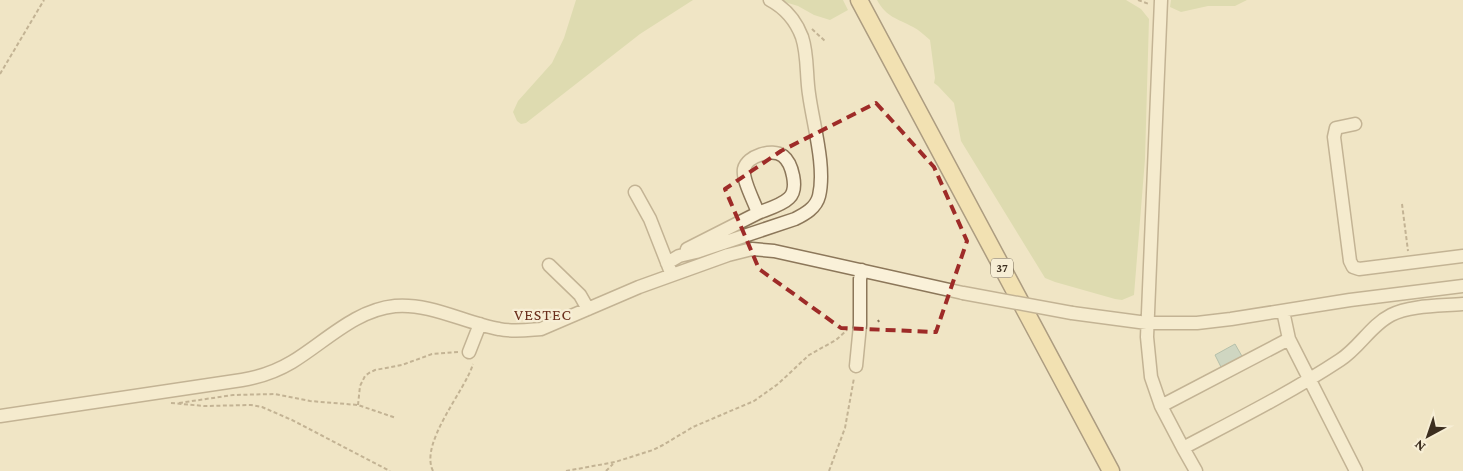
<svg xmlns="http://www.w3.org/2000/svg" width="1463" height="471" font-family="'Crimson Pro',serif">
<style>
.green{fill:#c7cf98}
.water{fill:#a7c3bc;stroke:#6d928a}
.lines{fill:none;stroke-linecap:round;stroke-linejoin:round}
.minor-casing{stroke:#8c775a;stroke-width:15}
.major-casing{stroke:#5a442e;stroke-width:19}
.path{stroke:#8c775a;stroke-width:2;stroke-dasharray:4 2.5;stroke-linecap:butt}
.minor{stroke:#faf1d9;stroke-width:12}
.major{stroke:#f4dc9c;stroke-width:16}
.minor-bridge-casing{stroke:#8c775a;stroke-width:15;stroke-linecap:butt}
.minor-bridge{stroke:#faf1d9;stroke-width:12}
.marked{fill:none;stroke:#9e2b28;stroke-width:4;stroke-dasharray:10 6;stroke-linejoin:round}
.labels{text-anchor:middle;stroke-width:4.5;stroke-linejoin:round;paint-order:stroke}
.shield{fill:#f7eed5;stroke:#746856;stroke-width:1}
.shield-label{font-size:12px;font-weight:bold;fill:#3c2e1f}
.quarter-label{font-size:16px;letter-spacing:1px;fill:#6a2f1c;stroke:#f7eed5}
</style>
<rect width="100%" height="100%" fill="#f0e5c5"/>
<path class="green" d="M576,0H693L640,34L526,123L521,124L517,121L513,112L518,101L552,63L564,38Z
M778,0H843L848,10L830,20L814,15L798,6Z
M877,0H1126L1141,9L1149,19L1145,159L1134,295L1122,300L1115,299L1055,282L1045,278L961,141L954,103L938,86L934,83L935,78L930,40C924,35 919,30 913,27C897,18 887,18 877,0Z
M1171,0H1247L1235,6H1208L1181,12L1170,7Z"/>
<path class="water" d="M1235,344L1243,358L1222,369L1215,355Z"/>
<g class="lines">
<defs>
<path id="minor" d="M1161,0L1147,337L1151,377L1161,406
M1355,124L1336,128L1334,137L1350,261L1353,267L1359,269L1463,256
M635,192L650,219L670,270
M687,249L758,213C755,203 742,180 744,169C747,156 772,148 783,156C792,163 799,189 789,198C782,205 768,209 758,213
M667,263L679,256L696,252L795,219C805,214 816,208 819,196C826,167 813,124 809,94C806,75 808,55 802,37C796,21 785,8 770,0
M549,265L580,295L588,309
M1283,311L1289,339L1356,471
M1072,313L1147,323H1197L1231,319L1350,300L1463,286
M469,352L480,324
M856,366L860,325V279L862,270
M0,416L242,380C260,377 277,371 292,362C325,342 355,310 395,306C431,303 465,323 499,329C513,332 527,330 541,329L639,287L728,255L752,249L774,251L963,293
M1183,448L1161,406L1289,339
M1196,471L1183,448C1236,420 1290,393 1340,360C1359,348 1371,325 1391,315C1410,305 1442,306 1463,304"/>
<path id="major" d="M859,0L1111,471"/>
</defs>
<use href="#minor" class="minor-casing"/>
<use href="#major" class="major-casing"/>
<path class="path" d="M1138,0L1149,4
M812,29L826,42
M0,74L44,0
M1402,204L1408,251
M878,320L879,322
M171,403L204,406L251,405L262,407L292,420L390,471
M179,403L233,395L275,394L310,401L358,405L396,418
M358,405L360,386L365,376L369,373L375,370L402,365L432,354L458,352
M433,471C419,443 465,391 473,364
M566,471L615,462L653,450L663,445L693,427L754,401L778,384L809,355L836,340L847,330
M606,471L613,464
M829,471L845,428L854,378"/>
<use href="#minor" class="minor"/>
<use href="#major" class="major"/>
<defs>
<path id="minor-bridge" d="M963,293L1072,313"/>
</defs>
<use href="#minor-bridge" class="minor-bridge-casing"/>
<use href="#minor-bridge" class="minor-bridge"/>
</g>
<path d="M0 0H1463V471H0ZM876,103L934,167L967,241L936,332L841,328L759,269L725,189L781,151Z" fill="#f0e5c5" fill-opacity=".55" fill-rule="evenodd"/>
<path class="marked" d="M876,103L934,167L967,241L936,332L841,328L759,269L725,189L781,151Z"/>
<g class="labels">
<rect class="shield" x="991" y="258.5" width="22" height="19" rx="4"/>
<g class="shield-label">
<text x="1002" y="272">37</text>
</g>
<g class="quarter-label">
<text x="543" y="320">VESTEC</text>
</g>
</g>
<g transform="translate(1428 436) rotate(220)" stroke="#f7eed5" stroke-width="4" paint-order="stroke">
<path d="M0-4L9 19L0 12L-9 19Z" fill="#3c2e1f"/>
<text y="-8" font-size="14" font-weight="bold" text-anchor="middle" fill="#3c2e1f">N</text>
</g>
</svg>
